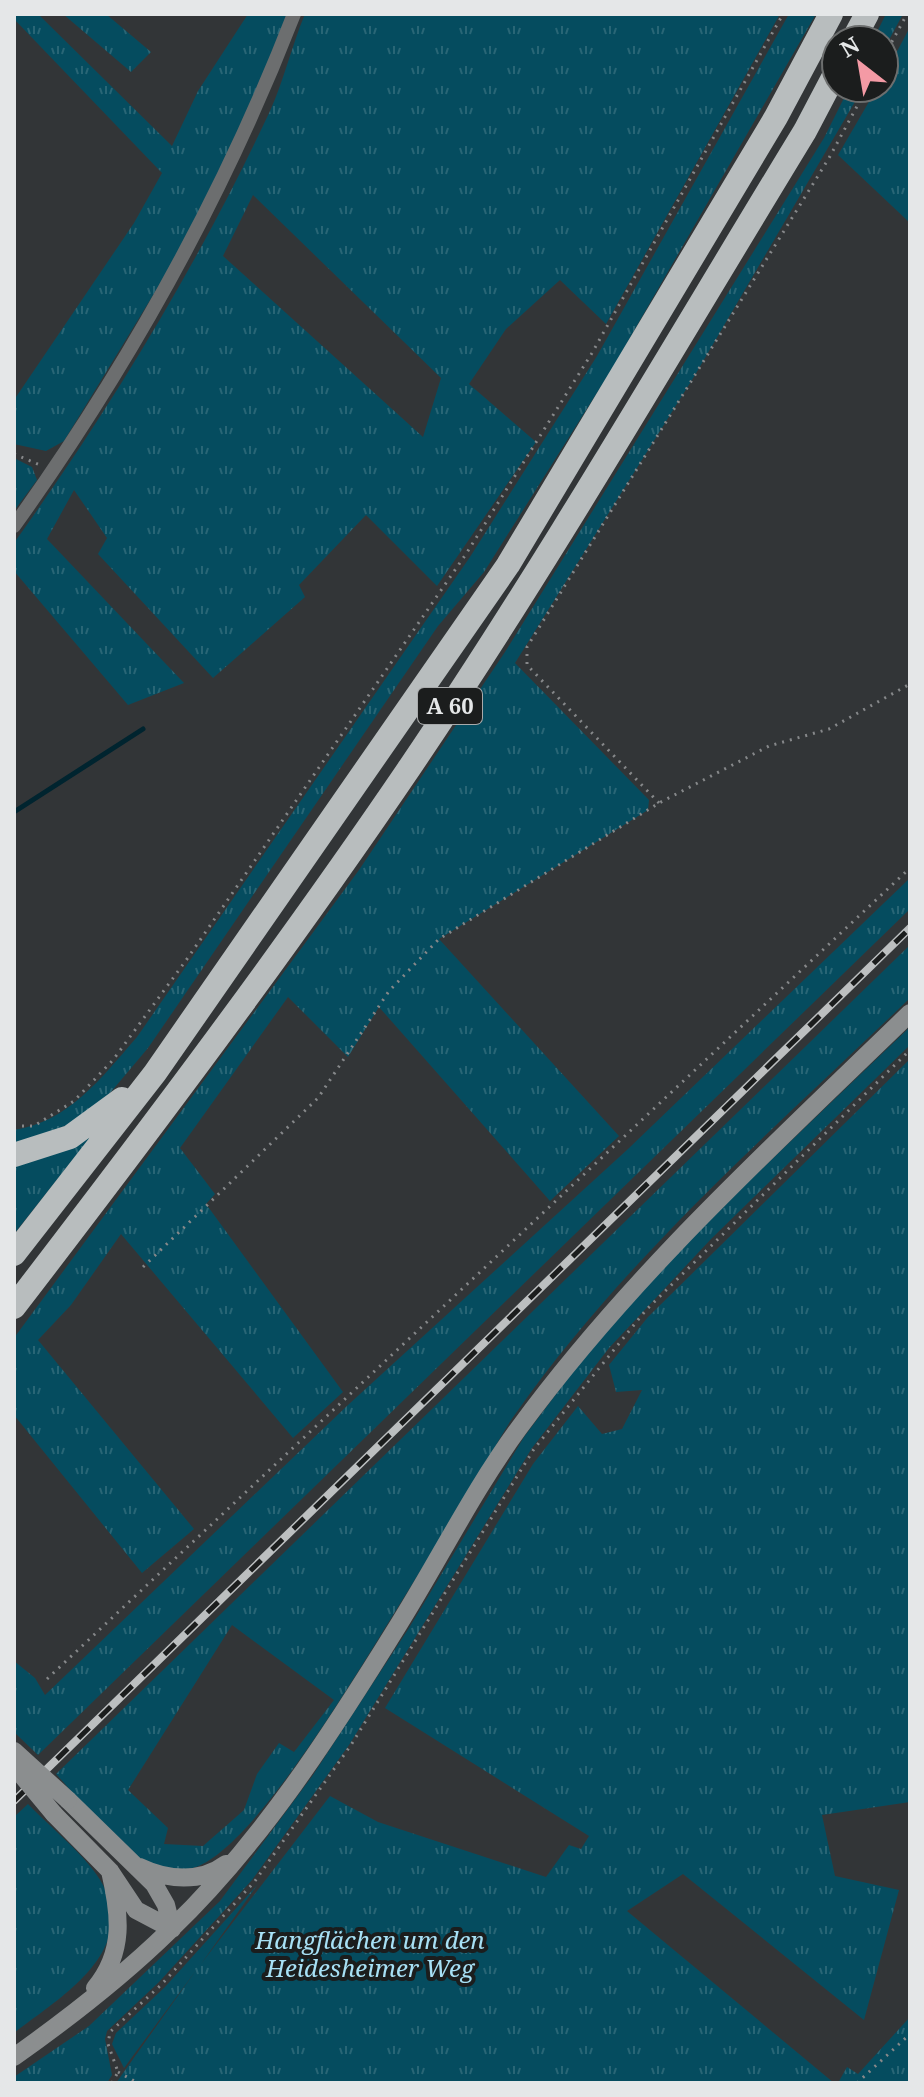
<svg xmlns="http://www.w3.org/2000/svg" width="924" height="2097" font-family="'Noto Serif',serif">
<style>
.grass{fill:url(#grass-tufts);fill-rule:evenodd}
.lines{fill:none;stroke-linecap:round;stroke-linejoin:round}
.stream{stroke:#00242f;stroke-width:5}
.path{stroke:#86888a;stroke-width:3;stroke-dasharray:2 6;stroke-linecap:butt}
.street{stroke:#6c6e6f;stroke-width:14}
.secondary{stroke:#8b8e8f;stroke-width:18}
.highway{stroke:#b8bdbe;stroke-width:24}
.rail-casing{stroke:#bcbfc0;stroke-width:8}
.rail{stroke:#1b1d1d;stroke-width:5;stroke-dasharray:15;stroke-linecap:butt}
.secondary-bridge{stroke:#8b8e8f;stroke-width:18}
.labels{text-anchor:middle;stroke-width:8;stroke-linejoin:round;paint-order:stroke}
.shield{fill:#1b1d1d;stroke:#a8aaab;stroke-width:2}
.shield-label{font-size:22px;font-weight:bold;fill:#e5e7e8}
.park-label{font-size:24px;font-style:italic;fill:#a7e0f5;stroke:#1b1d1d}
</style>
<defs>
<pattern id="grass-tufts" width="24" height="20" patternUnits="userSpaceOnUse" patternTransform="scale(2)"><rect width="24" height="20" fill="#054c5f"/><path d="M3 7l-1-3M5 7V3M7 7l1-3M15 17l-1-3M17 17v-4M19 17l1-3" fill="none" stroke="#296676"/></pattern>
</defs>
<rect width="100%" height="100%" fill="#323537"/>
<path class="grass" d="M14,14H38L172,146L198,91L248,14H291L217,180L169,269L64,441L46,451L14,444V400L134,223L162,173L14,19Z
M63,14H106L151,52L131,72Z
M305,14H780L606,324L560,280L506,329L469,384L536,442L437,586L366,515L299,585L305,597L213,678L98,554L107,538L74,490L47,539L184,683L128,705L14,571V543C112,406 199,263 270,111C284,80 292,45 305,14ZM253,195L441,378L423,437L223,256Z
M789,14H816L612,369L484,572L438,626L148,1048L100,1105L80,1120L14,1146V1130C69,1122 102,1077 137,1037L470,557L597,356Z
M886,14H903L884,49V40H873Z
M910,27V223L838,155L877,88H884V76Z
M849,88H863L695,375L515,663L649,800L648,810L439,939L619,1136L550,1201L379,1007L348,1057L288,997L180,1148L215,1194L206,1204L343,1392L293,1438L121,1234L71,1305L38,1340L194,1529L142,1573L14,1415V1338L359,870L505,652L824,138Z
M14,458L32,467L37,480L14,511Z
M910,878V909L38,1755L14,1732V1661L35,1678L45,1695L348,1405L628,1149Z
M910,945V998C773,1130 626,1257 516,1413C502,1432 491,1455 479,1475C451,1522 422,1568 393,1615C357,1673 256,1845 196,1867C138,1887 89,1809 56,1774ZM232,1625L334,1700L294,1752L279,1743L257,1774L244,1810L203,1846L164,1844L168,1828L128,1790Z
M910,1027V1045L711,1239L609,1348L532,1448L349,1745L252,1880L159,1982L107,2031L105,2039L112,2075L107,2083H14V2077L89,2026L220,1901L313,1775L409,1628L524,1437L598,1338L698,1230Z
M910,1059V1802L822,1815L835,1876L899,1890L864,2020L683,1874L627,1911L834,2083H116L197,1969L124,2068L112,2044L116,2033L165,1987L258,1884L201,1964L330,1796L378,1822L546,1877L569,1845L581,1849L589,1836L385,1708L533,1464L578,1406L602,1434L622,1429L642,1390L616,1392L609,1365L648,1317Z
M97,1129L14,1234V1161Z
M28,1804C49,1826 90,1859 103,1885C138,1953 59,1998 14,2033V1817Z
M910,2017V2083H838L847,2067L858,2074Z"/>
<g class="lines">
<path class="stream" d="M14,812L143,729"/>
<path class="path" d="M884,56L907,14
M14,454L40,465
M659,803L527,665V647L829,158L867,88
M14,1126H34L74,1101L113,1060L187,959L466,554L592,353L783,14
M143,1267L318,1098L389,991L439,939L659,803L769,746L829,729L910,684
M47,1679L910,868
M118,2072L138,2083
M112,2083L118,2072L108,2044L110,2032L161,1985L255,1881L351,1745L534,1449L646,1310L910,1050
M857,2083L910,2034"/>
<path class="street" d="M14,526C128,367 223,197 294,14"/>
<path class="secondary" d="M68,1800L154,1884L166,1905L172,1929
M54,1814L110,1871L136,1910L172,1929
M140,1867C167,1880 201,1883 226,1864
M95,1988C125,1952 120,1914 110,1871
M14,2057C69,2018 122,1977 170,1930C262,1842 333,1731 399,1624C439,1560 474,1489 519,1428C632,1274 773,1146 910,1013"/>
<path class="highway" d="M853,40L867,14
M14,1155L70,1137L122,1099
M14,1254L155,1073L508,565L776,117L831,14
M14,1307C150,1130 285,951 410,767C550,560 675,344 805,131L836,72"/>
<defs>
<path id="rail" d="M14,1801L910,928"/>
</defs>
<use href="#rail" class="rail-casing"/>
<use href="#rail" class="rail"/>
<path class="secondary-bridge" d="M14,1751L68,1800
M14,1766L54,1814"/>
</g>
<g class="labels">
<rect class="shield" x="418" y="688" width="64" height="36" rx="6"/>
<g class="shield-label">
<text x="450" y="714">A 60</text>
</g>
<g class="park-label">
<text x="370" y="1949">Hangflächen um den<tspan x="370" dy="28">Heidesheimer Weg</tspan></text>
</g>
</g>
<rect width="924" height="2097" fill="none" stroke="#e5e7e8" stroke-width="32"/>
<g transform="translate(860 64) rotate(329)"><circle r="38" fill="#1b1d1d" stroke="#6c6e6e" stroke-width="2"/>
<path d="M0-6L14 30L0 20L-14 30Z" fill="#f49aa5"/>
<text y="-12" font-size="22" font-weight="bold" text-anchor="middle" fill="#e5e7e8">N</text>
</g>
</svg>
